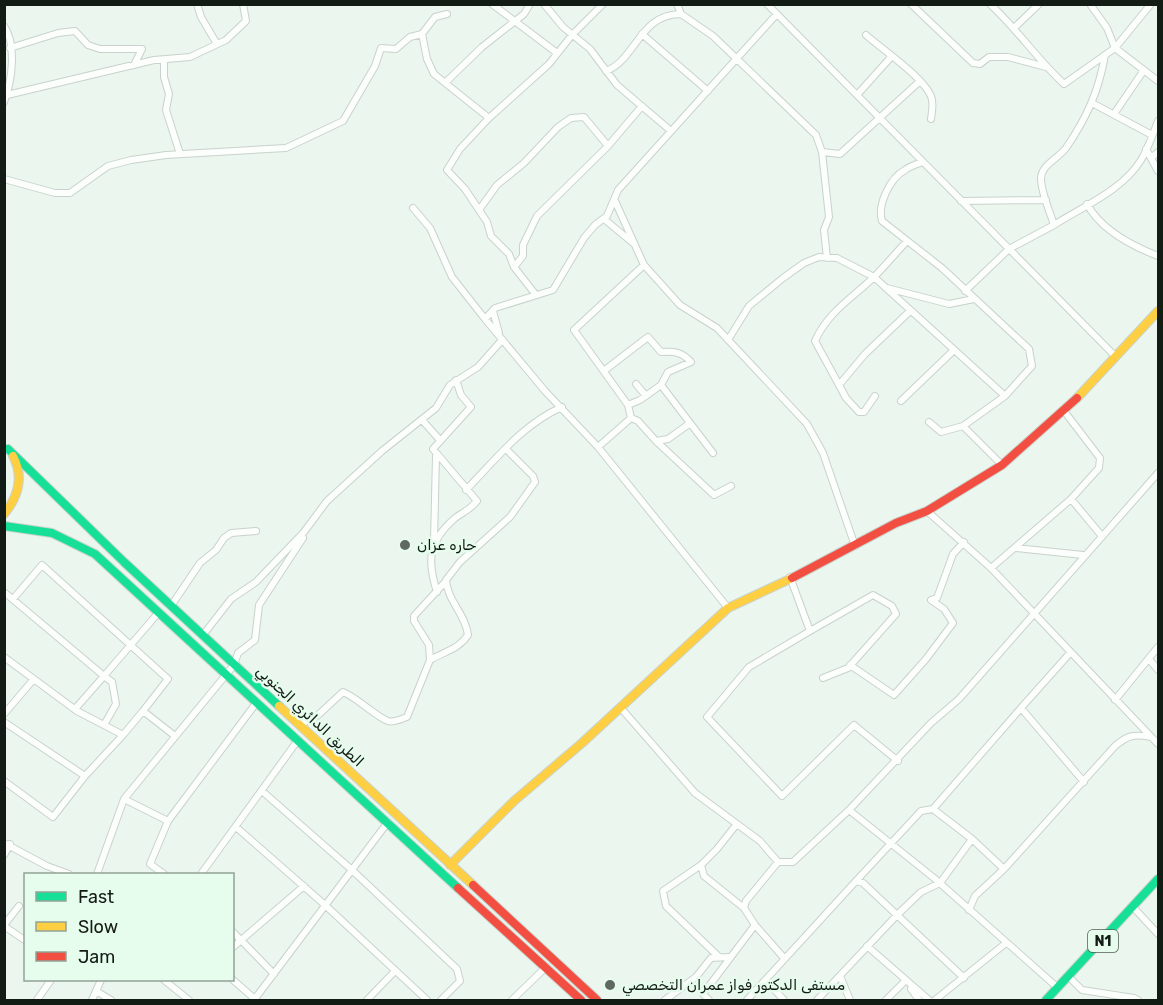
<svg xmlns="http://www.w3.org/2000/svg" width="1163" height="1005" font-family="Rubik,'Noto Sans Arabic',sans-serif">
<style>
.lines{fill:none;stroke-linecap:round;stroke-linejoin:round}
.street-casing{stroke:#c9d2cc;stroke-width:8}
.fast-casing{stroke:#c9d2cc;stroke-width:10}
.slow-casing{stroke:#c9d2cc;stroke-width:10}
.jam-casing{stroke:#c9d2cc;stroke-width:10}
.street{stroke:#fcfefc;stroke-width:6}
.fast{stroke:#16e098;stroke-width:8}
.slow{stroke:#ffcf43;stroke-width:8}
.jam{stroke:#f24e42;stroke-width:8}
.poi-dot{fill:#5f6861;stroke:#e6fcec;stroke-width:2}
.labels{text-anchor:middle;stroke-width:5;stroke-linejoin:round;paint-order:stroke}
.shield{fill:#e6fcec;stroke:#525e56;stroke-width:1.5}
.shield-label{font-size:14px;font-weight:bold;fill:#131b15}
.poi-label{font-size:15px;fill:#131b15;stroke:#e6fcec;text-anchor:start}
.street-label{font-size:15px;fill:#131b15;stroke:#e6fcec}
</style>
<rect width="100%" height="100%" fill="#ebf7ee"/>
<g class="lines">
<defs>
<path id="street" d="M197,4L201,17L217,44
M492,4L557,53
M544,4L563,27L590,49L617,85L671,131
M677,4L681,14L713,36L816,135L822,152L829,217L824,230L827,258
M767,4L1116,357
M911,4L973,63L980,64L989,57H1008L1046,67
M990,4C1017,29 1037,59 1064,84L1115,48L1151,4
M1090,4L1107,28L1115,48L1158,81
M4,26C17,45 12,81 4,102
M1015,27L1039,4
M422,34L427,59L434,74L489,118
M642,34L708,91
M866,35C883,50 922,76 931,96C934,104 932,111 931,119
M10,48L58,33L75,31L88,45L100,49H142L134,65
M1105,55C1099,91 1086,119 1066,148C1058,159 1040,165 1041,180C1042,195 1050,212 1054,225C1082,207 1123,190 1141,160C1148,149 1153,134 1158,121
M164,60V77L169,94L166,110L180,154
M606,71C636,60 639,14 681,14
M446,82L482,47L524,14L530,4
M7,95L154,60L190,57L226,40L246,21L243,4
M857,95L891,57
M1092,103L1152,135
M1114,114L1144,70
M1146,149L1158,171
M822,152L840,154L920,81
M1151,158L1158,152
M923,162C917,164 910,166 905,170C890,178 877,205 882,221L942,268L1029,349L1032,366L1005,396L963,426
M4,179L55,193H70L108,166L131,160L166,155L286,148L343,121L375,66L381,48L396,49L410,37L422,34L435,17L447,14
M615,201L644,265L680,305L717,328L807,424L823,453L855,546
M961,201L1046,200
M1087,204C1101,230 1132,246 1158,256
M413,208L430,228L452,277L485,319L545,391L598,447L728,608
M479,210L497,185L524,163L558,127L571,118L584,117L608,146
M604,219L633,243
M514,267L523,256V245L537,216L608,146L642,106
M887,288L949,304L974,299
M965,291L1009,249L1054,225
M536,295L514,267L509,254L491,236L487,222L465,189L447,170L460,149L489,118L549,64L572,35L603,4
M493,311L499,333
M485,319L495,308L553,290L584,238L595,225L607,216L618,190L776,15
M728,340L749,306L783,278L804,263L819,257L837,258L874,277L1005,396
M605,370L648,337L661,352C674,351 682,352 691,362L668,372L661,385L640,400L628,405
M636,384L646,396
M661,385L713,453
M839,385L815,341C828,312 852,298 873,278C885,266 895,254 906,242
M875,396L864,412H859L846,398L839,385L865,354L910,311
M901,401L954,350
M1064,411L1100,458L1099,468L1071,499L1101,535
M631,418L638,421L656,441L668,439L689,424
M422,420L439,439
M929,422L941,432L963,426L1002,465
M656,441L714,495L731,486
M598,447L631,418L628,405L574,330L644,265
M466,490C496,459 523,424 562,407
M927,511L991,568L1158,744
M434,541L436,456
M1016,548L1083,555
M991,568L1071,499
M790,577L810,631L873,595L892,606L896,614L848,668L823,678
M4,592L104,676L159,612
M437,592C427,561 428,542 454,519C462,512 468,512 477,501L433,449L471,407L461,395L456,380
M13,599L42,565L168,679L143,711L175,736
M171,606L200,563L216,550L224,538L231,533L256,531
M810,631L749,667L707,717L782,796L854,725L898,761
M203,635L231,599L256,582L304,532L327,501L382,451L436,408L450,385L478,367L502,340
M4,657L77,711L123,735L143,711
M1149,659L1158,670
M430,660L429,645L414,621V616L446,581
M850,665L894,695L926,659L953,623L944,609L931,600L937,598L953,554L964,542
M1115,700L1158,647
M620,707L695,793L760,841L778,862H793L849,810
M1021,708L1070,653
M75,709L104,676L112,682L116,704L104,725
M4,714L33,680
M4,722L85,776L123,735
M299,725L317,716L343,692C358,698 376,717 388,721C394,723 401,719 407,717L430,660C445,651 458,650 468,635C466,615 447,600 446,580L460,562L510,517L535,482L533,476L506,449
M4,781L53,817L85,776
M262,791L352,870L457,969L460,981L441,1000
M124,799L168,821
M736,825L717,849L701,865L704,876L744,908
M236,827L325,905L427,1000
M4,843L47,866L69,874
M4,855L10,844
M778,862L746,901L744,908L755,925L784,958
M701,865L663,891L666,906L719,957
M1004,869L972,839L933,809L1021,708L1084,782
M97,874L124,799L234,665L238,653L255,640L259,605L303,538
M164,874L150,864L168,821L257,702
M201,874L298,740
M856,881L921,811L933,809
M1133,907L1158,934
M969,910L975,896L1004,869L1115,746C1128,735 1134,734 1151,737
M4,925L19,906
M4,926L26,941
M232,931L274,974
M867,946L929,1000
M232,948L304,886
M840,976L850,1000
M1069,977L1082,990L1134,998L1138,1000
M964,978L897,915L921,892L940,883L972,839
M232,979L256,1000
M164,980L189,1000
M767,982L784,1000
M1058,988L934,878L849,810L931,723L959,699L1158,473
M911,989L919,1000
M96,991L111,1000
M37,1000L51,980
M92,1000L101,980
M254,1000L388,822
M367,1000L395,971
M512,1000L546,967
M665,1000L696,977L711,958L729,957
M709,1000L703,994L755,925
M747,1000L856,881L863,883L897,915L817,1000
M886,1000L906,980
M935,1000L1006,943"/>
<path id="fast" d="M8,449L124,562L279,706
M4,526L52,533L95,554L458,888
M1046,1000L1158,879"/>
<path id="slow" d="M1077,398L1158,311
M4,514C19,496 24,477 13,456
M279,706L473,885
M450,865L514,801L582,743L728,608L792,578"/>
<path id="jam" d="M792,578L896,523L927,511L1002,465L1077,398
M473,885L597,1000
M458,888L581,1000"/>
</defs>
<use href="#street" class="street-casing"/>
<use href="#fast" class="fast-casing"/>
<use href="#slow" class="slow-casing"/>
<use href="#jam" class="jam-casing"/>
<use href="#street" class="street"/>
<use href="#fast" class="fast"/>
<use href="#slow" class="slow"/>
<use href="#jam" class="jam"/>
</g>
<g class="poi-dot">
<circle cx="405" cy="545" r="6"/>
<circle cx="610" cy="985" r="6"/>
</g>
<g class="labels">
<rect class="shield" x="1088" y="930" width="30" height="22" rx="4.5"/>
<g class="shield-label">
<text x="1103" y="946">N1</text>
</g>
<g class="poi-label">
<text x="417" y="550">حاره عزان</text>
<text x="622" y="990">مستفى الدكتور فواز عمران التخصصي</text>
</g>
<g class="street-label">
<text transform="translate(310 716) rotate(43)" y="5">الطريق الدائري الجنوبي</text>
</g>
</g>
<rect width="1163" height="1005" fill="none" stroke="#131b15" stroke-width="12"/>
<rect x="24" y="873" width="210" height="108" fill="#e6fcec" stroke="#92a296" stroke-width="1.5"/>
<rect x="36" y="892" width="30" height="9" fill="#16e098" stroke="#92a296" stroke-width="1.5"/>
<text x="78" y="903" font-size="18" fill="#131b15">Fast</text>
<rect x="36" y="922" width="30" height="9" fill="#ffcf43" stroke="#92a296" stroke-width="1.5"/>
<text x="78" y="933" font-size="18" fill="#131b15">Slow</text>
<rect x="36" y="952" width="30" height="9" fill="#f24e42" stroke="#92a296" stroke-width="1.5"/>
<text x="78" y="963" font-size="18" fill="#131b15">Jam</text>
</svg>
